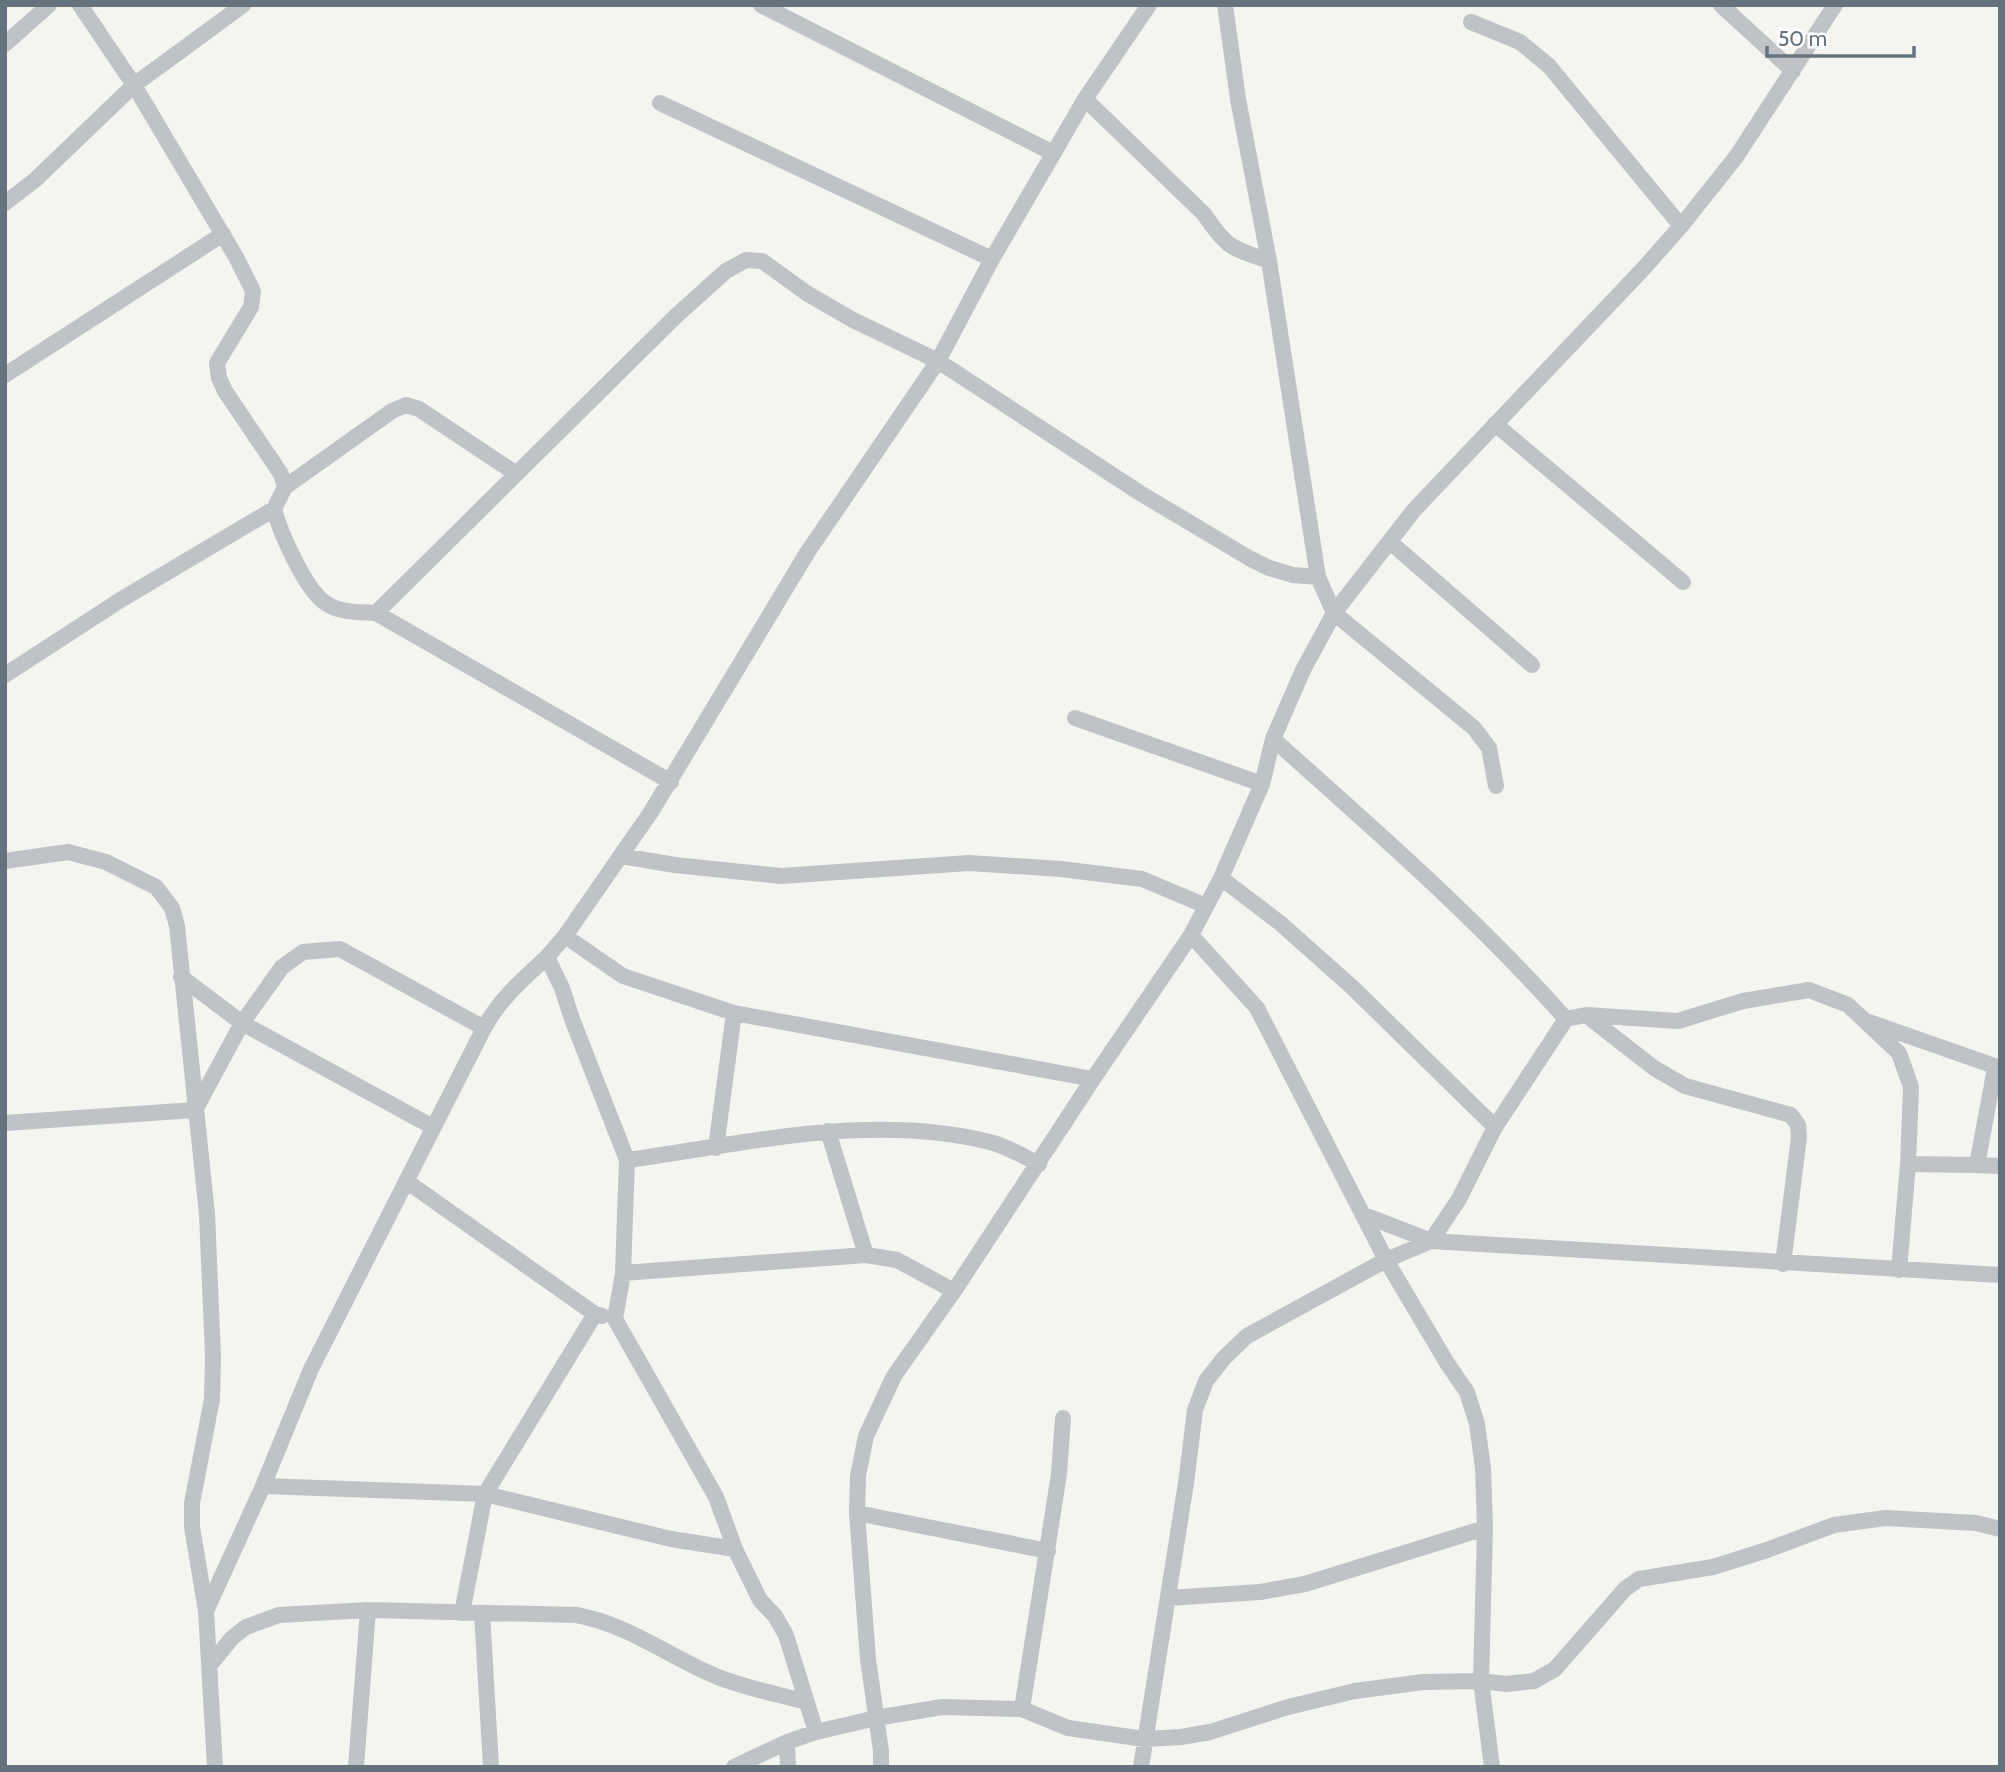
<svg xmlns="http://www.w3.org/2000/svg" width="2005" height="1772" font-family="Cabin,sans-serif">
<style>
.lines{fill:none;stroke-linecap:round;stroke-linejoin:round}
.minor{stroke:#bfc3c6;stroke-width:16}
</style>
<rect width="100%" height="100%" fill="#f4f4f0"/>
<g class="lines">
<path class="minor" d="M80,5L134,85L236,257L253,291L251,307L217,363L219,378L225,391L281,474L285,487L274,509C280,532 306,592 327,604C341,613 360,612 376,613L671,782
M761,5L1053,153
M1225,5L1238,99L1269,261L1318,577L1334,613L1474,728L1489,748L1496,786
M1721,5L1793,71
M1471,22L1520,42L1549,66L1681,226
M5,44L49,5
M1085,99L1204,214C1227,248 1231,248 1269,261
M660,103L992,259
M5,203L35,180L134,85L243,5
M5,375L223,234
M1495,424L1683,582
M285,487L392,411L406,405L419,409L515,473
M1390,542L1532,665
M376,613L677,315L726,271L746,260L762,261L808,294L853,320L938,361L1140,493L1249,558L1269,568L1293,575L1318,577
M5,675L122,599L274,509
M1075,718L1262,784
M621,856L675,865L781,876L969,863L1061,869L1142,879L1206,906
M5,861L68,852L106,862L156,887L172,908L177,926L207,1214L213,1356L212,1399L192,1503V1527L206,1611
M1221,878L1280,923L1352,987L1495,1127
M1191,935L1257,1008L1386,1260L1447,1363L1467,1392L1477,1424L1483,1468L1485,1528L1481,1681L1492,1767
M565,936L623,976L734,1013L1093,1079
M181,977L242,1023L433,1127
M1586,1015L1654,1068L1685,1086L1791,1115L1798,1125L1799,1137L1783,1264
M1566,1019L1586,1015L1678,1021L1743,1001L1809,990L1848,1005L1899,1053L1911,1087L1908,1164L1899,1270
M1869,1022L2000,1068
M5,1123L195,1110L242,1023L282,967L303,952L340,949L484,1028
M828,1131L866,1255
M716,1148L734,1013
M627,1160C746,1144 871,1112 990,1142C1007,1146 1024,1157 1039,1164
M1908,1164L1977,1165L1995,1068
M1977,1165L2000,1166
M406,1181L595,1314L602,1316
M1364,1215L1431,1241L2000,1275
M623,1273L866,1255L897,1260L954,1291
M263,1486L485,1494L671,1539L735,1549
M857,1513L1048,1551
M1168,1598L1260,1592L1305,1584L1485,1528
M462,1613L485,1494L595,1314
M482,1613L491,1767
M210,1665L232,1638L246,1627L279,1615L368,1610L576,1615C628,1624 669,1657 718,1677C746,1688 777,1694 806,1702
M1022,1709L1059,1474L1063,1418
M816,1732L786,1635L775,1616L760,1600L735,1549L716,1497L615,1319L623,1273L627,1160L572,1019L562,988L547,957L565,936L651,812L807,553L938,361L992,259L1085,99L1149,5
M787,1742L788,1767
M215,1767L206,1611L263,1486L311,1369L484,1028C500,999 522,980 547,957
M356,1767L368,1610
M734,1767L787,1742L816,1732L876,1718L942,1707L1022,1709L1068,1728L1144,1739L1181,1737L1210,1732L1288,1707L1355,1691L1423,1682L1481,1681L1506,1684L1534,1681L1555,1669L1625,1589L1639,1579L1713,1567L1767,1550L1834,1525L1886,1518L1976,1523L2000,1529
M881,1767V1751L868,1659L857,1513L858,1476L866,1436L894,1376L954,1291L1093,1079L1191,935L1221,878L1262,784L1273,739L1303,670L1334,613L1414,510L1644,268L1681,226L1736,157L1835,5
M1141,1767L1186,1483L1195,1410L1206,1381L1224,1358L1247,1336L1386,1260L1431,1241L1459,1199L1495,1127L1566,1019C1476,918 1374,829 1273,739"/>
</g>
<rect width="2005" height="1772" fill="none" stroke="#65737f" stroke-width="14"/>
<path d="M1767 46v10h147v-10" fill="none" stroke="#65737f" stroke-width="3.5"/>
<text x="1778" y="46" font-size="21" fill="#65737f" stroke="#ffffff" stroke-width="5" paint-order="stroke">50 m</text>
</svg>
